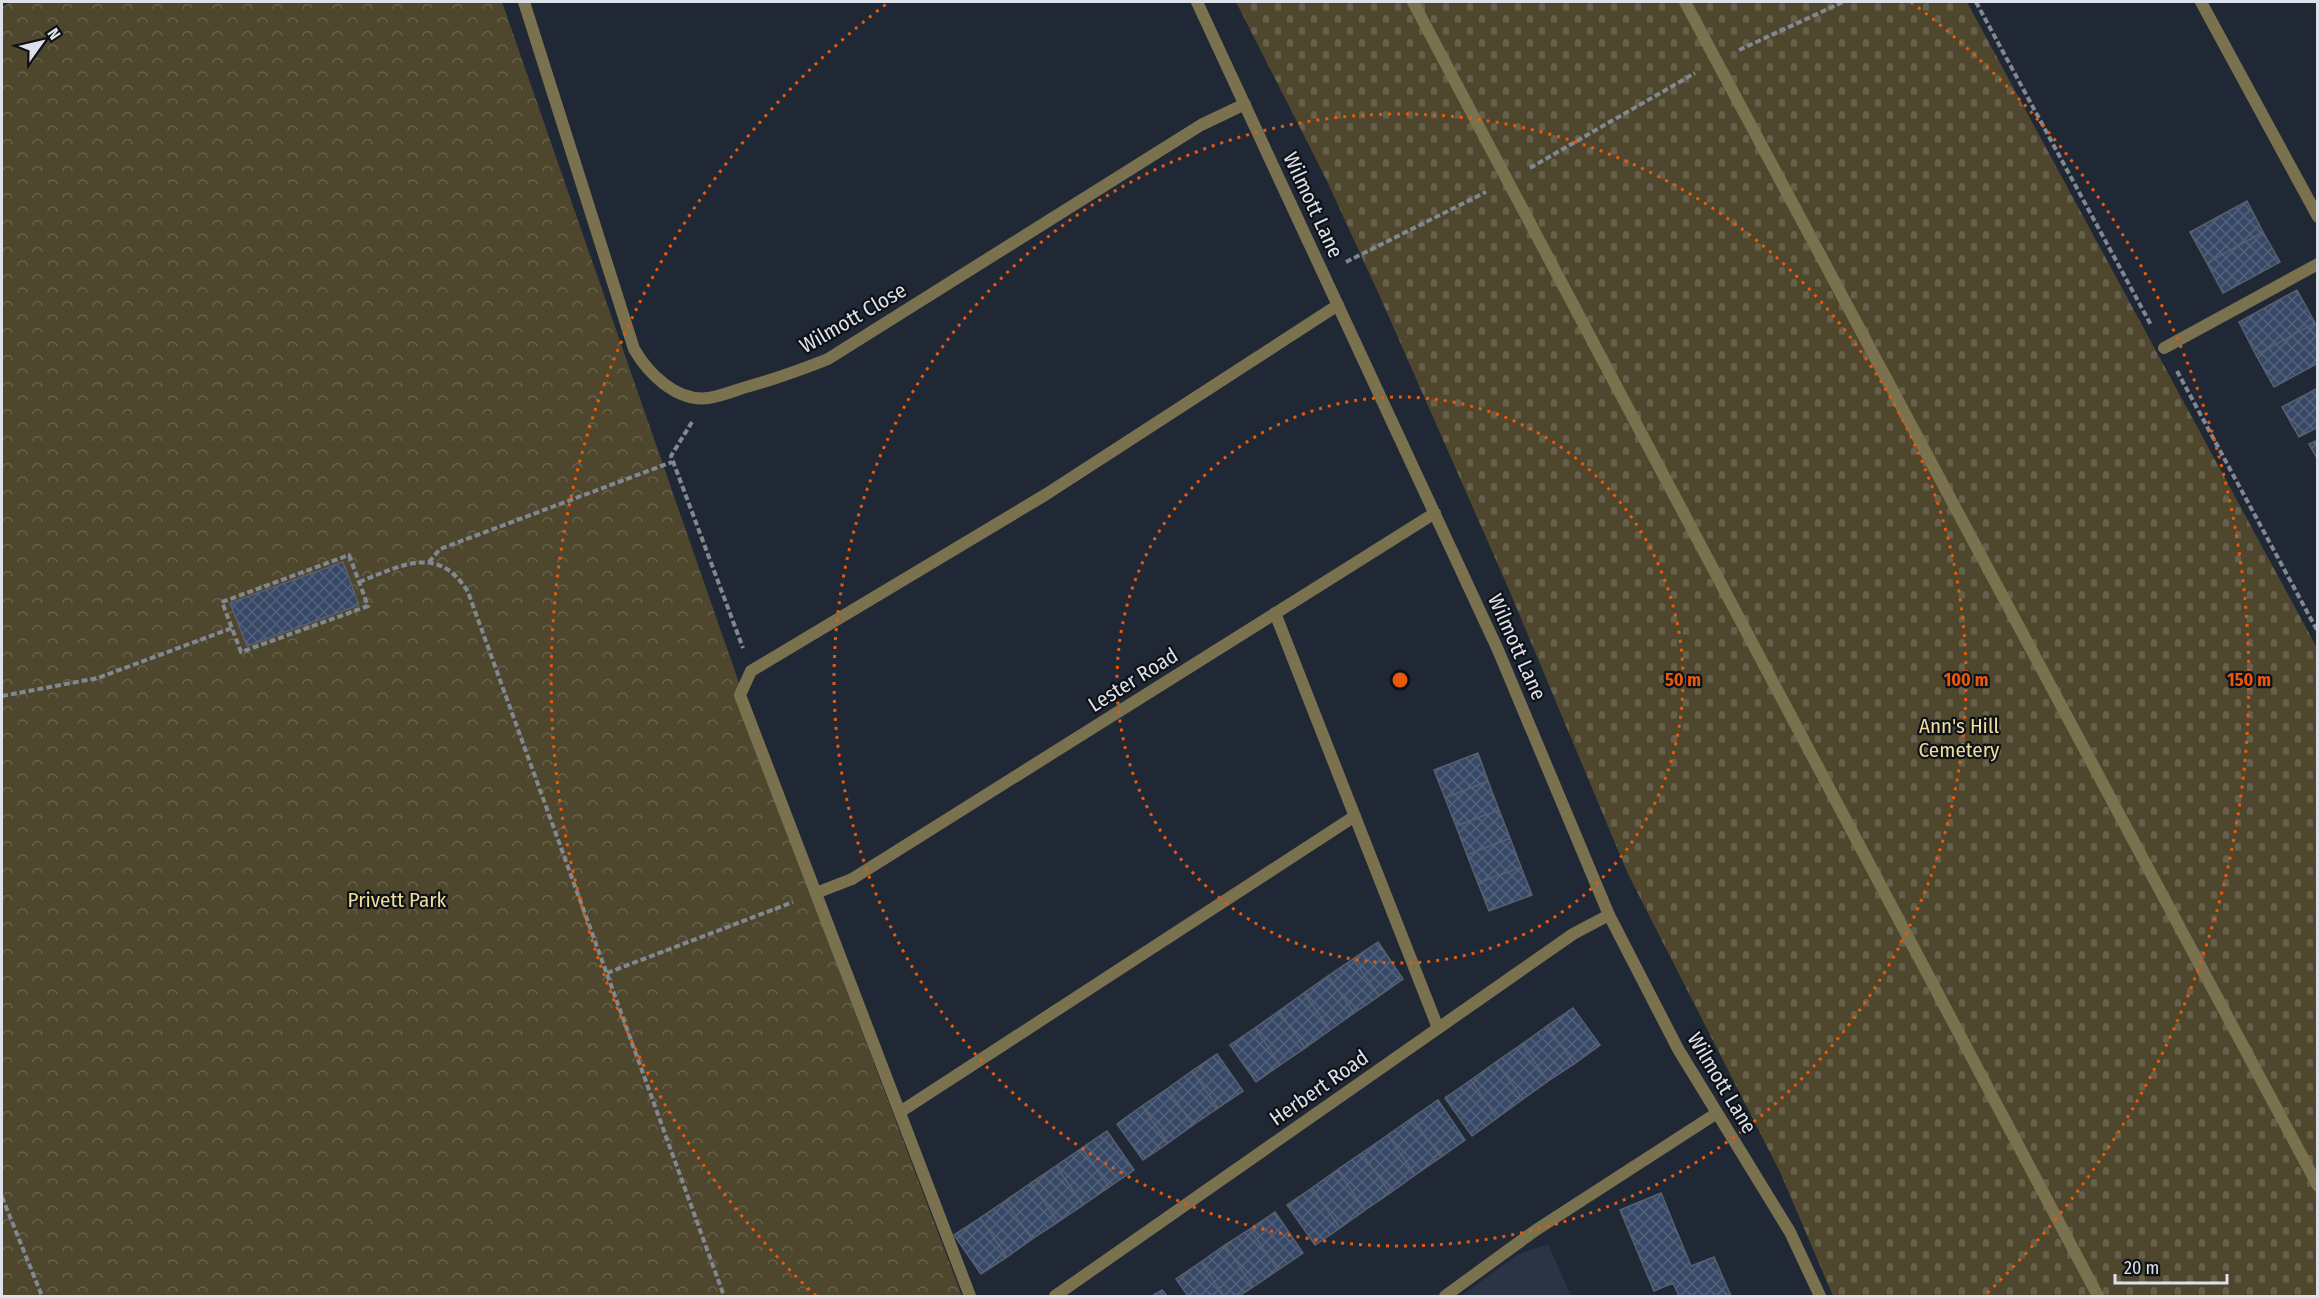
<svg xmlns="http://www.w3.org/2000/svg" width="2319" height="1298" font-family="'Fira Sans Condensed',sans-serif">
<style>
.built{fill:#2a3445}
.forest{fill:url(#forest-crowns)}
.cemetery{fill:url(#cemetery-stones)}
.building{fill:url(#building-cross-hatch);stroke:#58606f;stroke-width:1.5}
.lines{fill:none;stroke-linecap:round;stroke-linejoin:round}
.path{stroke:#828892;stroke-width:4;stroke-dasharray:6 3;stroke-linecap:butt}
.lane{stroke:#7a714e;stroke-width:12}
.street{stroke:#7a714e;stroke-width:12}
.ring{fill:none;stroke:#e8590c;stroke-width:3;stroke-dasharray:3 6}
.labels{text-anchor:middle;stroke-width:4.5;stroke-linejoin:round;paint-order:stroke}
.street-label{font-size:21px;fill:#dde2ea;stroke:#0e1117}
.park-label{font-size:21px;fill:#eedd9b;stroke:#0e1117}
.centre{fill:#e8590c;stroke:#0e1117;stroke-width:3}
.ring-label{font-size:18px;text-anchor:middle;font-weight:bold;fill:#e8590c;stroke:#0e1117;stroke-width:4.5;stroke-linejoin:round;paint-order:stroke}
</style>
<defs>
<pattern id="forest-crowns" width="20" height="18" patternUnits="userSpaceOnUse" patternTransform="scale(1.5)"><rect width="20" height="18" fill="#4e472d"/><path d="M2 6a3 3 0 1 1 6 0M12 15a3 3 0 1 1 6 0" fill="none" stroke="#67614c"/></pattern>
<pattern id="cemetery-stones" width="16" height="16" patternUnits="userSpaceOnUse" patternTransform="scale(1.5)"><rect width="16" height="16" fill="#4e472d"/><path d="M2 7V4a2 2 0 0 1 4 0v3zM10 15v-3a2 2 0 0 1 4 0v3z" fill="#67614c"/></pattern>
<pattern id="building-cross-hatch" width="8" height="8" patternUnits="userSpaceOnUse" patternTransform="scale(1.5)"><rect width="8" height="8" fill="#384967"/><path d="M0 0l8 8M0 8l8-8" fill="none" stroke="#54637d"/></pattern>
</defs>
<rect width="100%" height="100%" fill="#212835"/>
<path class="built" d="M1548,1244L1571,1296H1461L1517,1255Z"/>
<path class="forest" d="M11,2H502L841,976L962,1296H2V7Z"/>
<path class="cemetery" d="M1236,2H1967L2317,648V1296H1833L1780,1172L1628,874L1507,585L1381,299L1326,179Z"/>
<path class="building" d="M2247,201L2263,232L2207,263L2190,232Z
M2263,232L2280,262L2223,293L2207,263Z
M2297,290L2315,323L2256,355L2239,322Z
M2315,323L2318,328V363L2274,387L2256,355Z
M2318,388V427L2299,437L2282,407Z
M2318,440V460L2309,444Z
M343,562L359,605L247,646L230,603Z
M1478,753L1488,781L1445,798L1434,770Z
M1488,781L1499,810L1456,826L1445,798Z
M1499,810L1510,838L1467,855L1456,826Z
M1510,838L1521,867L1478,883L1467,855Z
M1521,867L1532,895L1489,911L1478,883Z
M1378,942L1403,979L1379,996L1353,959Z
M1353,959L1379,996L1354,1013L1328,976Z
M1328,976L1354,1013L1330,1030L1304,993Z
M1304,993L1330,1030L1305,1048L1279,1011Z
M1573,1008L1600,1045L1574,1064L1547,1026Z
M1279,1011L1305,1048L1280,1065L1255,1028Z
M1547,1026L1574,1064L1548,1081L1522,1044Z
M1255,1028L1280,1065L1256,1082L1230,1045Z
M1522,1044L1548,1081L1523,1099L1496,1062Z
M1217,1054L1243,1091L1218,1108L1192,1071Z
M1496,1062L1523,1099L1497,1118L1471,1080Z
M1192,1071L1218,1108L1193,1125L1167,1089Z
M1471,1080L1497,1118L1472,1136L1445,1098Z
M1167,1089L1193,1125L1168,1143L1142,1106Z
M1438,1100L1465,1140L1441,1157L1412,1118Z
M1142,1106L1168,1143L1143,1160L1117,1124Z
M1412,1118L1441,1157L1415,1175L1388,1135Z
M1107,1131L1134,1170L1109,1187L1082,1148Z
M1388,1135L1415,1175L1390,1193L1362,1153Z
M1082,1148L1109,1187L1083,1205L1056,1166Z
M1362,1153L1390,1193L1365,1210L1337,1170Z
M1056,1166L1083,1205L1058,1222L1031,1183Z
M1337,1170L1365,1210L1340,1228L1312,1188Z
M1031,1183L1058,1222L1032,1239L1005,1201Z
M1312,1188L1340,1228L1315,1245L1287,1205Z
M1661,1193L1691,1266L1714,1257L1731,1296H1679L1673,1283L1654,1291L1620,1210Z
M1005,1201L1032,1239L1007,1257L980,1218Z
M1275,1212L1303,1253L1278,1270L1250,1229Z
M980,1218L1007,1257L981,1274L954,1235Z
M1250,1229L1278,1270L1253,1287L1225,1245Z
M1225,1245L1253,1287L1239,1296H1224L1201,1262Z
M1201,1262L1224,1296H1188L1176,1279Z
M1162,1290L1167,1296H1152Z"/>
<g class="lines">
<path class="path" d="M1976,2L2151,325
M1739,50L1843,2
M1530,168L1695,73
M1346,262L1486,192
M2177,371L2318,632
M692,422L671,456L743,648
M349,555L368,606L241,652L222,602Z
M429,562L440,549L672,462
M359,582C401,566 438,543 468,592L724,1296
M2,696L98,678L232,628
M607,973L793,902
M2,1197L42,1296"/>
<path class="lane" d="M1413,2L2098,1296
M1685,2L2318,1186
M2164,348L2318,264
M1275,613L1438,1028
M816,893L852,879
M900,1112L1355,816
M970,1296L740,695L751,671L1045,495L1338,305
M1445,1296L1536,1230L1717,1113"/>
<path class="street" d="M524,2L634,349C648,373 676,402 708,398C722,396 738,389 753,385C778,378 803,369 828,359L1201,125L1245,104
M1197,2L1498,650L1609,915L1678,1049L1790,1232L1820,1296
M2201,2L2318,217
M852,879L1435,513
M1055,1296L1573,934L1609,915"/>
</g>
<g class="ring">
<circle cx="1400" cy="680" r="283"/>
<circle cx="1400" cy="680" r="566"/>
<path d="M816 1296A849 849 0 0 1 889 2M1911 2A849 849 0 0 1 1984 1296"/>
</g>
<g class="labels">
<g class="street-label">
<text transform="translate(1313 205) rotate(65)" y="7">Wilmott Lane</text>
<text transform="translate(853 318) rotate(-30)" y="7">Wilmott Close</text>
<text transform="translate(1517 647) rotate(66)" y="7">Wilmott Lane</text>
<text transform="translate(1133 680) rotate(-32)" y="7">Lester Road</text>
<text transform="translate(1722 1083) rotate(59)" y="7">Wilmott Lane</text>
<text transform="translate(1319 1088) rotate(-35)" y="7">Herbert Road</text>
</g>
<g class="park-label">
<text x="1959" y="733">Ann's Hill<tspan x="1959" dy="24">Cemetery</tspan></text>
<text x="397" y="907">Privett Park</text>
</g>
</g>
<circle cx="1400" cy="680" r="9" class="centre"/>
<g class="ring-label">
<text x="1683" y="686">50 m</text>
<text x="1966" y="686">100 m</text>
<text x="2249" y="686">150 m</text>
</g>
<rect width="2319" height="1298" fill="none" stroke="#dde2ea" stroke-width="6"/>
<g transform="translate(42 42) rotate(56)" stroke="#0e1117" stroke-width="4.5" paint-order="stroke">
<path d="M0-4.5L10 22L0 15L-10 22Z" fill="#dde2ea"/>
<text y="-9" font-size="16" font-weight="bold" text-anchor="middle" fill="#dde2ea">N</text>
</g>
<path d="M2115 1274v9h112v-9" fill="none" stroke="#dde2ea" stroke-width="3"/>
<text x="2124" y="1274" font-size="18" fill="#dde2ea" stroke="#0e1117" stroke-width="4.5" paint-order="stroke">20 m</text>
</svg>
